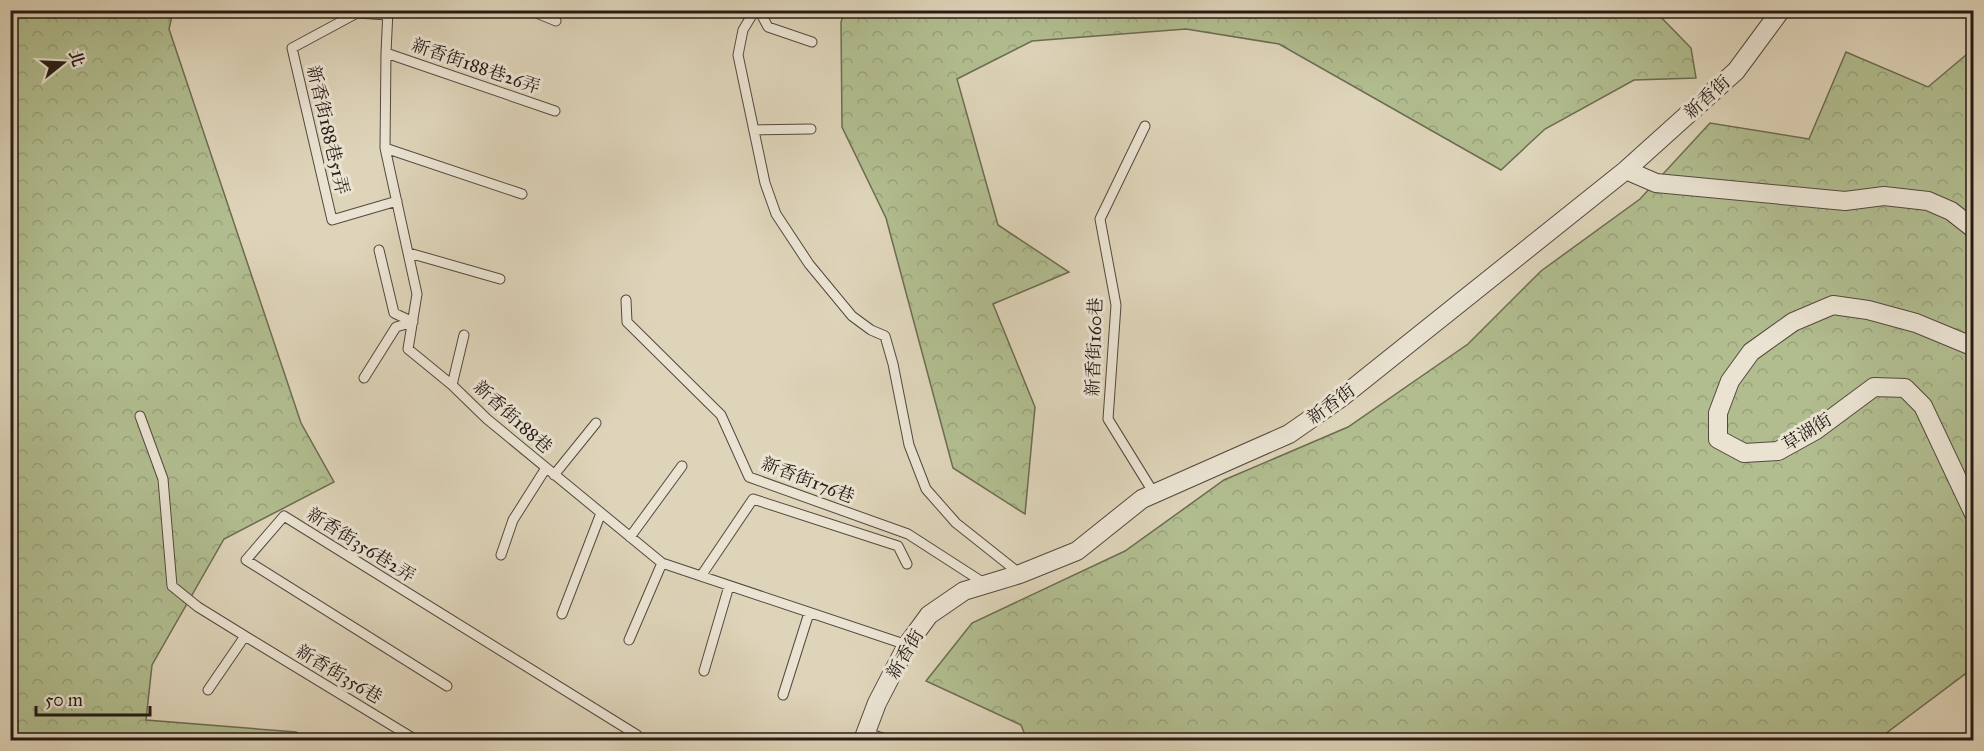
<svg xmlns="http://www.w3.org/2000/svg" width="1984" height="751" font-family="'IM FELL Great Primer','Noto Serif TC',serif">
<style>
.forest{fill:url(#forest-crowns);stroke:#6c6c52;stroke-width:1.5}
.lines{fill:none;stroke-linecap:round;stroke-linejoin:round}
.lane-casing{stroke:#54493f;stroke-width:11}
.street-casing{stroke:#54493f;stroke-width:20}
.lane{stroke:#eae3d2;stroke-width:9}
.street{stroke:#eae3d2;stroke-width:18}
.labels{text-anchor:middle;stroke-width:6;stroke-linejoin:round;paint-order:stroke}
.street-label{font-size:18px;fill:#261b16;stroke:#eae3d2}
</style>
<defs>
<pattern id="forest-crowns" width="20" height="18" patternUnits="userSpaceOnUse" patternTransform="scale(1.5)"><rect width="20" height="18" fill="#b1bd8f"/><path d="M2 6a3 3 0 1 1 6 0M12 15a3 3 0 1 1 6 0" fill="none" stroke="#98a27b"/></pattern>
</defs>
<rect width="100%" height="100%" fill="#ded4b9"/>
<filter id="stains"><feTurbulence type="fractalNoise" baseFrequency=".00333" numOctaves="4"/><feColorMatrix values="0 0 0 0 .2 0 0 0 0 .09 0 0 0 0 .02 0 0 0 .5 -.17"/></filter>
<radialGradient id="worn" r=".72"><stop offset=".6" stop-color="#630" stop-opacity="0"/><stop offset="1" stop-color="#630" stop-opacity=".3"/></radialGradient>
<path class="forest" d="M845,10L1655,11L1691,48L1696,78L1634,80L1545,129L1501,170L1279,44L1186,29L1032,41L957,79L998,225L1069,272L993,304L1035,407L1025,514L953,468L886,218L842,127L841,22Z
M10,11H173L169,29L301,423L334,482L224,539L152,665L146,720L296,732L311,740H11Z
M1973,49V668L1877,740H1027L1021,725L926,681L972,623L1125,551L1224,480L1348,427L1468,344L1541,271L1640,199L1710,123L1809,139L1846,52L1928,87Z"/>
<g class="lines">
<defs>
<path id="lane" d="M388,10L386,53L385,148L417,294L408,349L452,385L487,419L662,563L907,645
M529,10L556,21
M755,10L743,30L738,55L765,183L776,214L809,264L852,316L871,330L885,336L893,364L909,445L926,489L956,523L1019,573
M759,10L768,27L812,42
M388,15L357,13L292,48L332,220L397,201
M386,53L555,111
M1145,126L1100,219L1116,305L1108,419L1155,495
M754,130L811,129
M385,148L522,194
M379,250L394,313L413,322
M409,253L500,279
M626,300L627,322L721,415L749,477L908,534L984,583
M364,378L396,327L413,322
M452,385L464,335
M140,416L163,479L172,586L198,607L245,636
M554,475L596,423
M630,537L682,466
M501,555L513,520L546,468
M701,576L753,499L898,546L907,564
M562,614L601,513
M629,640L662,563
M704,671L729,586
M447,686L246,560L284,516L637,735L638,740
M208,690L245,636L416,740
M783,695L809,613
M866,733L890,740"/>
<path id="street" d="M1626,170L1656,183L1845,201L1884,196L1928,201L1951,211L1974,229
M1974,347L1916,323L1868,310L1833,305L1793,322L1751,352L1730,381L1718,413V439L1744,453L1778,451L1816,430L1874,387L1905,388L1923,406L1974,514
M863,740L877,703L907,645L929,615L964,591L1020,574L1077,551L1142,499L1289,434L1342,397L1626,170L1736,71L1781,10"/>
</defs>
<use href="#lane" class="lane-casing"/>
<use href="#street" class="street-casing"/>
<use href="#lane" class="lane"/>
<use href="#street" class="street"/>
</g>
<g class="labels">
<g class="street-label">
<text transform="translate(476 66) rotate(19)" y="6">新香街188巷26弄</text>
<text transform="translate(1707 97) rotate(-42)" y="6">新香街</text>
<text transform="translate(328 130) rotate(77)" y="6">新香街188巷51弄</text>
<text transform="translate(1094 347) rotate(-88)" y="6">新香街160巷</text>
<text transform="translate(1331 404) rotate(-36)" y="6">新香街</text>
<text transform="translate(513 417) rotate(42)" y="6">新香街188巷</text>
<text transform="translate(1807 432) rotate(-32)" y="6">草湖街</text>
<text transform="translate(808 480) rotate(21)" y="6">新香街176巷</text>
<text transform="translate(361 545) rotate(32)" y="6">新香街356巷2弄</text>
<text transform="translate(905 654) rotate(-59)" y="6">新香街</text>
<text transform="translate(339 674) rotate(31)" y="6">新香街356巷</text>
</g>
</g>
<rect width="1984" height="751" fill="none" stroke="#ded4b9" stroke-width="36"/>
<rect x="12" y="12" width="1960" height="727" fill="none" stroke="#261b16" stroke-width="3"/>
<rect x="18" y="18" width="1948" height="715" fill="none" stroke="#261b16" stroke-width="1.5"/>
<g transform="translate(63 63) rotate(72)" stroke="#eae3d2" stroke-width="4.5" paint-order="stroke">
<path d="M0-4.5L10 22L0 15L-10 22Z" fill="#261b16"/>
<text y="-9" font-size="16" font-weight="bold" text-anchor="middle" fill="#261b16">北</text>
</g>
<path d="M36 706v9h114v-9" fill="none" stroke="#261b16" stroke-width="3"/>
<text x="45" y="706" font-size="18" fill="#261b16" stroke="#eae3d2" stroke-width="4.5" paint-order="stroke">50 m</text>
<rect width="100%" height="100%" filter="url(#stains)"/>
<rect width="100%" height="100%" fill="url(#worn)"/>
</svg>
